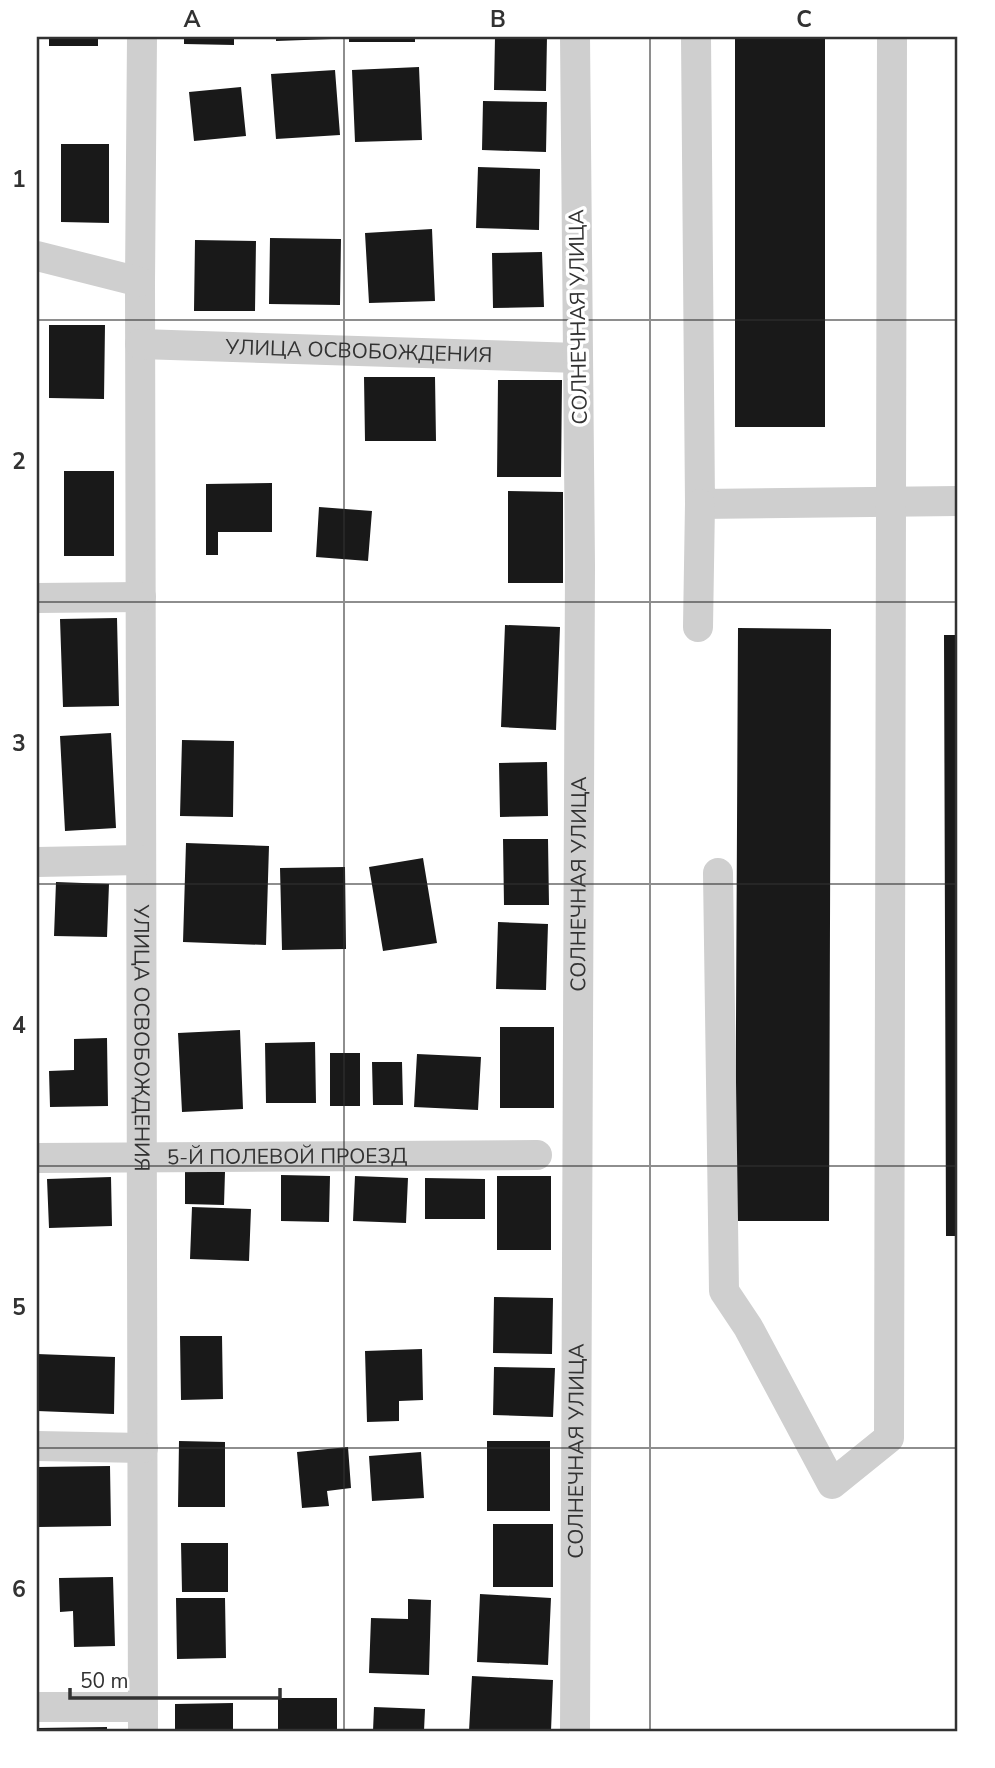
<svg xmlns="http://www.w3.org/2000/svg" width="995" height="1768" font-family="'Nunito Sans',sans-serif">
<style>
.building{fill:#191919}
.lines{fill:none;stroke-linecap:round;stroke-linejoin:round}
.minor{stroke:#cfcfcf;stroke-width:30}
.grid{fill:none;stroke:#323232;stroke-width:2;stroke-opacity:0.55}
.labels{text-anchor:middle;stroke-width:7;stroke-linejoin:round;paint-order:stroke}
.street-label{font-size:21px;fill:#323232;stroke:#fff}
.neatline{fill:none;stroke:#323232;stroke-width:2.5}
.grid-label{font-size:23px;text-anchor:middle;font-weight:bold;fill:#323232}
</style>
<rect width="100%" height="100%" fill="#fff"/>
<path class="building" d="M49,37H98V46H49Z
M184,37H234V45L184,44Z
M276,37H332V39L276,41Z
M349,37H415V42H349Z
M495,37H547L546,91L494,90Z
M735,37H825V427H735Z
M419,67L422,140L355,142L352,70Z
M335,70L340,135L276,139L271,74Z
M241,87L246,136L194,141L189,92Z
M483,101L547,102L546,152L482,150Z
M61,144H109V223L61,222Z
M478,167L540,169L539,230L476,228Z
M432,229L435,301L369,303L365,233Z
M270,238L341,239L340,305L269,304Z
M195,240L256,241L255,311H194Z
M542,252L544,307L493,308L492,253Z
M49,325H105L104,399L49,398Z
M364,377H435L436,441H365Z
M498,380H562L561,477H497Z
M64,471H114V556H64Z
M272,483V532H218V555H206V484Z
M508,491L563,492V583H508Z
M319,507L372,511L368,561L316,557Z
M117,618L119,706L63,707L60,619Z
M505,625L560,627L556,730L501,727Z
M738,628L831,629L829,1221H735Z
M944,635H958V1236H946Z
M111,733L116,828L65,831L60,736Z
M182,740L234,741L233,817L180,816Z
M547,762L548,816L500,817L499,763Z
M503,839H548L549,905H504Z
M186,843L269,846L266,945L183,942Z
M423,858L437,943L383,951L369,867Z
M345,867L346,949L282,950L280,868Z
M56,882L109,884L107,937L54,936Z
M498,922L548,924L546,990L496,989Z
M500,1027H554V1108H500Z
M240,1030L243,1109L182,1112L178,1033Z
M107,1038L108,1106L50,1107L49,1071L74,1070V1039Z
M315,1042L316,1103H266L265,1043Z
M330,1053H360V1106H330Z
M417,1054L481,1057L478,1110L414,1107Z
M372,1062H402L403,1105H373Z
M185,1171L225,1172L224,1205L185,1204Z
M281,1175L330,1176L329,1222L281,1221Z
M355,1176L408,1178L406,1223L353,1221Z
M497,1176H551V1250H497Z
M111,1177L112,1226L49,1228L47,1179Z
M425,1178L485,1179V1219H425Z
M192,1207L251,1209L249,1261L190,1259Z
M494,1297L553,1298L552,1354L493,1353Z
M180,1336H222L223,1399L181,1400Z
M422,1349L423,1400L399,1401V1421L367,1422L365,1351Z
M37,1354L115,1357L114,1414L37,1411Z
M494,1367L555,1368L553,1417L493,1415Z
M179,1441L225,1442V1507H178Z
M487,1441H550V1511H487Z
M348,1447L351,1488L327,1491L329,1506L302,1508L297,1452Z
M421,1452L424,1498L372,1501L369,1456Z
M110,1466L111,1526L38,1527L37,1467Z
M493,1524H553V1587H493Z
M181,1543H228V1592H182Z
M113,1577L115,1646L74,1647L73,1611L60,1612L59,1578Z
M480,1594L551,1598L548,1665L477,1662Z
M176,1598H225L226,1658L177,1659Z
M408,1599L431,1600L429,1675L369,1673L371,1618L408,1619Z
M472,1676L553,1680L551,1731H469Z
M278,1698H337V1731H278Z
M233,1703V1731H175V1704Z
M374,1707L425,1709L424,1731H373Z
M107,1727V1731H37V1728Z"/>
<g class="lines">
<g class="minor">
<path id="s1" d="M142,37L140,282L143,1731"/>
<path d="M696,37L700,504L958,501"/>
<path d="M37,256L140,282"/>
<path id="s2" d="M140,344L578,358"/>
<path d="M37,598L141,597"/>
<path d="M698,627L700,504"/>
<path d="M37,862L141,860"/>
<path d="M718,873L724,1291L748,1327L832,1484L889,1438L892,37"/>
<path id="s3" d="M37,1158L537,1155"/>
<path d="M37,1446L143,1448"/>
<path d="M37,1707H143"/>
<path id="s4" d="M575,1731L580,566L575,37"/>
</g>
</g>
<path class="grid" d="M344,37V1731M650,37V1731M37,320H958M37,602H958M37,884H958M37,1166H958M37,1448H958"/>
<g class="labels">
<g class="street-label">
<text transform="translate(578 317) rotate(-91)" y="7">СОЛНЕЧНАЯ УЛИЦА</text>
<text dy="7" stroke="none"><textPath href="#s2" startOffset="219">УЛИЦА ОСВОБОЖДЕНИЯ</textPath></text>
<text dy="7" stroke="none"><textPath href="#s4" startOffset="847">СОЛНЕЧНАЯ УЛИЦА</textPath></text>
<text dy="7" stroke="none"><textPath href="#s1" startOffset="1001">УЛИЦА ОСВОБОЖДЕНИЯ</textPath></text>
<text dy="7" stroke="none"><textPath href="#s3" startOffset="250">5-Й ПОЛЕВОЙ ПРОЕЗД</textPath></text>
<text dy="7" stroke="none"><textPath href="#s4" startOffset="280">СОЛНЕЧНАЯ УЛИЦА</textPath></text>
</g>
</g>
<rect width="995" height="1768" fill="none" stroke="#ffffff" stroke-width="77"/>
<path d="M70 1688v10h210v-10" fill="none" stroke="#323232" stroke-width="3.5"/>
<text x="80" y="1688" font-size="21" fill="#323232" stroke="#ffffff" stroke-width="5" paint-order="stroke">50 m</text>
<rect x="38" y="38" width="918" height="1692" class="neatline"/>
<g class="grid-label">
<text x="192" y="27">A</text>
<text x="498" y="27">B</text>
<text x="804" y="27">C</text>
<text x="19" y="187">1</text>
<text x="19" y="469">2</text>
<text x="19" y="751">3</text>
<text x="19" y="1033">4</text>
<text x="19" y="1315">5</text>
<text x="19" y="1597">6</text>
</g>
</svg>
